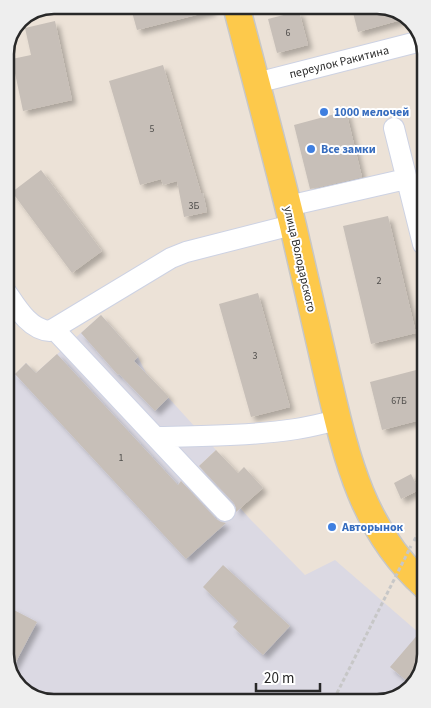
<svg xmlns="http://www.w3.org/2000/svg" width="431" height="708" font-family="'Source Sans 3',sans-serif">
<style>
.industrial{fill:#dbd9e3}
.building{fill:#c7bfb8;filter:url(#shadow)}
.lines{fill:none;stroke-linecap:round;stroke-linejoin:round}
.minor-casing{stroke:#cdd2e3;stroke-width:22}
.major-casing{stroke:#c7c7c7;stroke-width:29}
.path{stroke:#c7c7c7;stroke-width:3;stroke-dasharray:4 2.5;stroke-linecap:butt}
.minor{stroke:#fff;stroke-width:20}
.major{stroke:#fdc94b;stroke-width:26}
.path-bridge{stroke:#c7c7c7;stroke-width:3;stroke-dasharray:4 2.5;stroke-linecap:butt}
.shop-dot{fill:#3f7fe0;stroke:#fff;stroke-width:2}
.labels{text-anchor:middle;stroke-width:4;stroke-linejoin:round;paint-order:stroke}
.number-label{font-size:10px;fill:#504e4c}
.street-label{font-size:12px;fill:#282828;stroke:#fff}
.shop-label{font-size:12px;font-weight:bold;fill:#366cbe;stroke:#fff;text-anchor:start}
.rim{fill:none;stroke:#282828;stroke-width:2.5}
</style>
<defs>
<filter id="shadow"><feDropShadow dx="4.5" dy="4.5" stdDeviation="2.5" flood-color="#0004"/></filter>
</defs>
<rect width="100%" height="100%" fill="#ece2d7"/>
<path class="industrial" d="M101,315L138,357L146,373L216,450L201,464L250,519L305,575L335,560L426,639L418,681L399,698L51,703L27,695L10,676L8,363L15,374L26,363L36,373Z"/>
<path class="building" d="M130,5H211L212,11L137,30Z
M351,5H380L404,13L408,18L358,32Z
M299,11L308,45L277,53L268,19Z
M55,21L72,100L23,111L12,59L31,55L25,28Z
M163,65L201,193H203L207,212L184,217L177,181L163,185L161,179L140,185L109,81Z
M346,111L362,177L310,189L294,125Z
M41,170L102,251L72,273L12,192Z
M388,216L416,333L371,344L343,226Z
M258,293L290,407L251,417L219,304Z
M101,315L138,357L134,361L169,397L155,411L119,374L118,375L81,333Z
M57,354L178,485L181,481L216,519L221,522L226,523L186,559L15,374L26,363L36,373Z
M424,368V419L382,430L370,382Z
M216,450L238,473L244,467L263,488L236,512V508L234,503L199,466Z
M411,474L419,490L401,499L394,483Z
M223,565L290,626L263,655L233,627L238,621L203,587Z
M10,608L37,622L10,673Z
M426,625V657L418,681L413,686L390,667Z"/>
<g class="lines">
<defs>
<path id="minor" d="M256,83L421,41
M394,128L423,244
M288,206L406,179
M7,293C17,308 30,330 50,331L171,258L186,252L292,225
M54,329L225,511
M156,437C203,436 250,436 296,429C310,427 324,423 338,420"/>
<path id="major" d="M236,5C255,78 275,152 293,226C304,273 315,322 326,370C345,451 360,528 425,586"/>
</defs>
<use href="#minor" class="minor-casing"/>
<use href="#major" class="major-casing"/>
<path class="path" d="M414,541L425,519"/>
<use href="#minor" class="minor"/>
<use href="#major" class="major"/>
<path class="path-bridge" d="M334,699L411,546"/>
</g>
<g class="shop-dot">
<circle cx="324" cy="112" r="5"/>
<circle cx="311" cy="149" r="5"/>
<circle cx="332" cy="527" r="5"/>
</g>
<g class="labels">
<g class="number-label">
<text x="288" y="36">6</text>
<text x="152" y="132">5</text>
<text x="194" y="209">3Б</text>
<text x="379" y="284">2</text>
<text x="255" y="359">3</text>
<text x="399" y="404">67Б</text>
<text x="121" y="461">1</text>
</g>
<g class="street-label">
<text transform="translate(339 62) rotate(-14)" y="4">переулок Ракитина</text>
<text transform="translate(300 259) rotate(77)" y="4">улица Володарского</text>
</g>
<g class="shop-label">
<text x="334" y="116">1000 мелочей</text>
<text x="321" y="153">Все замки</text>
<text x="342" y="531">Авторынок</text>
</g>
</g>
<path d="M0 0H431V708H0ZM54 14H377A40 40 0 0 1 417 54V654A40 40 0 0 1 377 694H54A40 40 0 0 1 14 654V54A40 40 0 0 1 54 14Z" fill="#eee" fill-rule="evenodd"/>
<path class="rim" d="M54 14H377A40 40 0 0 1 417 54V654A40 40 0 0 1 377 694H54A40 40 0 0 1 14 654V54A40 40 0 0 1 54 14Z"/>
<path d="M256 683v8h64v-8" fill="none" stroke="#282828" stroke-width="2.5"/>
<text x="264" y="683" font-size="15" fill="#282828" stroke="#ffffff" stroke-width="4" paint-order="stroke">20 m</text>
</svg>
